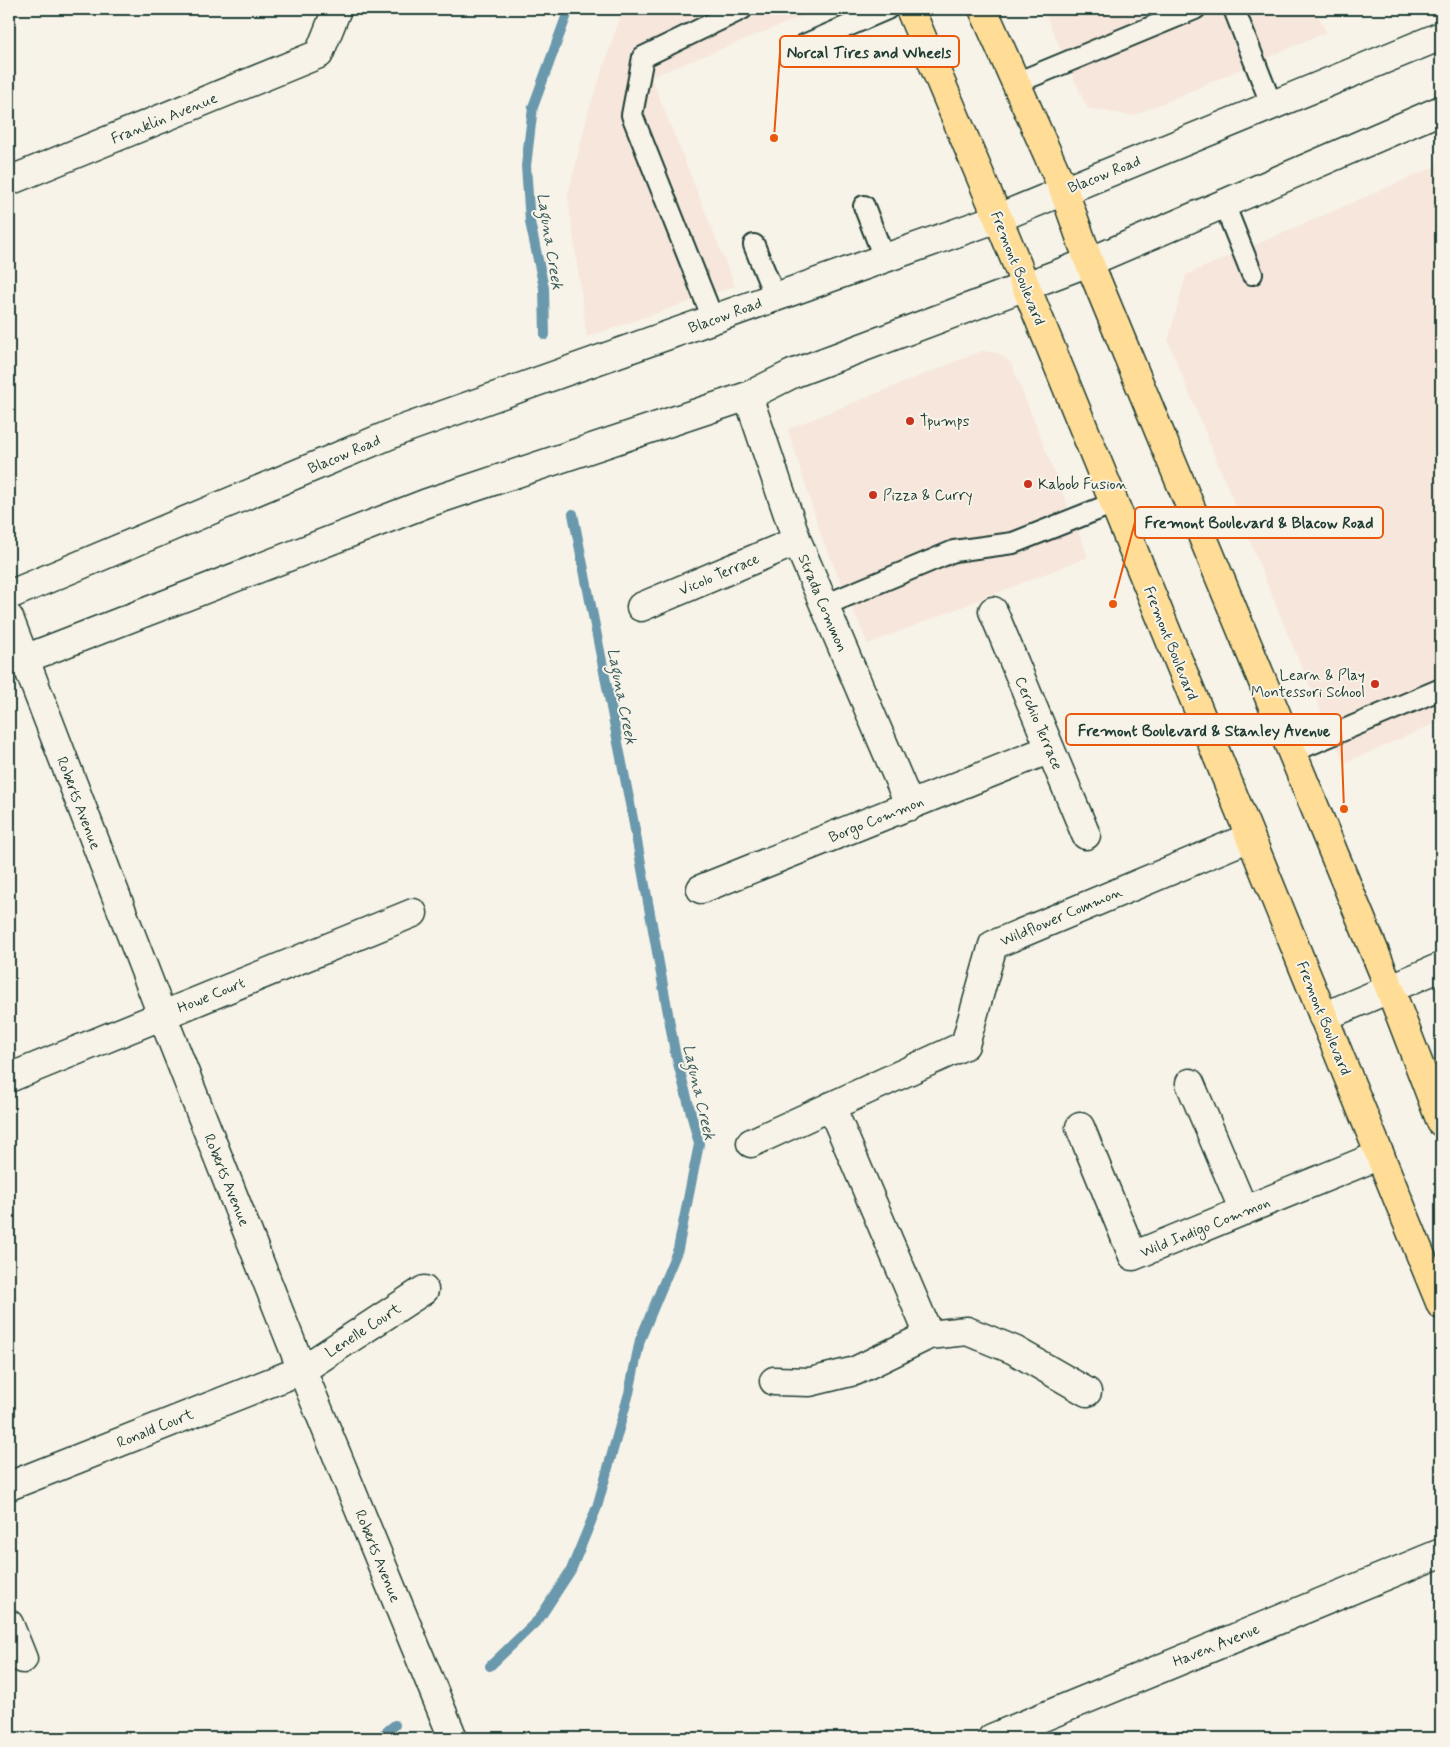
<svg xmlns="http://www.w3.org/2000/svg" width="1450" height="1747" font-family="Mynerve,sans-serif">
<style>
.built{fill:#f7e6db}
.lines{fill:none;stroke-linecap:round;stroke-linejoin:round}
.stream{stroke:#6b98ac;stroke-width:10}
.service-casing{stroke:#1f3d34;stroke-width:24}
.minor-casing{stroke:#1f3d34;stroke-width:31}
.tertiary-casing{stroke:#1f3d34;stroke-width:31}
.secondary-casing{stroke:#1f3d34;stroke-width:31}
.primary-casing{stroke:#1f3d34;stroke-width:31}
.service{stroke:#f7f3e8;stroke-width:20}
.minor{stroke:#f7f3e8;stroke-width:28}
.tertiary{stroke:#f7f3e8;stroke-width:28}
.secondary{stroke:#f7f3e8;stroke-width:28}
.primary{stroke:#ffdd96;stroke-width:28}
.poi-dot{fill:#c8321e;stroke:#f7f3e8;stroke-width:2}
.labels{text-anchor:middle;stroke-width:4;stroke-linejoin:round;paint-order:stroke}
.street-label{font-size:15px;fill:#1f3d34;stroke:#f7f3e8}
.poi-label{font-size:15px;fill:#1f3d34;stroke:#f7f3e8;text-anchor:start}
.water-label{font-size:16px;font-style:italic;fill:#385b5c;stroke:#f7f3e8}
.leader{fill:none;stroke:#e8590c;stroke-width:2}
.callout-dot{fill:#e8590c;stroke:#f7f3e8;stroke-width:2}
.callout{fill:#f7f3e8;stroke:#e8590c;stroke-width:2}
.callout-label{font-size:16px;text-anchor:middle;font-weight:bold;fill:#1f3d34}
</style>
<rect width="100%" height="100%" fill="#f7f3e8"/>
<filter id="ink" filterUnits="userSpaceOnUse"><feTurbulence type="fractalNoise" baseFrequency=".02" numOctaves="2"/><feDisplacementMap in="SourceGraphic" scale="10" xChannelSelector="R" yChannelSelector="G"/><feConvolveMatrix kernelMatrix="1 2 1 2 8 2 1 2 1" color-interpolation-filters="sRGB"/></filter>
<g filter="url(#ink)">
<path class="built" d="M623,9H821L651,77L735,286L587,337L568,196L588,113Z
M1043,9H1315L1326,32L1133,116L1087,108Z
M1441,164V721L1344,763L1293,647L1168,341L1186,275Z
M982,351L998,353L1011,363L1088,557L868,644L822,538L788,429Z"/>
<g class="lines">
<path class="stream" d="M545,335L544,288L530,222L526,166L533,107L569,9
M490,1666L539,1619L571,1570L597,1507L629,1393L640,1340L678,1249L699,1144L675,1052L633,819L573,514
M379,1738L395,1725"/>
<defs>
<path id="service" d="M1234,9L1272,106
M804,45L887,9
M1016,83L1195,9
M1224,204L1252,274
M864,206L884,258
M754,245L775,297
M713,319L632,115L643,57L742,9
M825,605L954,551L1013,543L1114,503
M1292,752L1441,689"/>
<path id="minor" d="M9,181L319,54L337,9
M748,396L797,541L910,806
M641,607L797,541
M993,611L1086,835
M9,618L162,1015L302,1370L453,1738
M701,889L1050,749
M1323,1017L1441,967
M9,1078L413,913
M1190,1083L1244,1211
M831,1106L929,1335
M1080,1127L1133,1256L1380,1155
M751,1143L965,1045L993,945L1250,837
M774,1381L810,1382L855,1371L929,1335L967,1331L1014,1350L1087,1392
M9,1486L302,1370L424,1290
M9,1624L23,1659
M992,1738L1441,1553"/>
<path id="tertiary" d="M9,595L401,430L998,218
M9,665L427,503L748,396L792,374L1026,286"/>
<path id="secondary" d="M998,218L1441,36
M1026,286L1089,262L1441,110"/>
<path id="primary" d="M910,9L998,218L1441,1305
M983,9L1064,191L1089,262L1390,989L1441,1122"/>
</defs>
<use href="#service" class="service-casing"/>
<use href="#minor" class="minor-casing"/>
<use href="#tertiary" class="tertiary-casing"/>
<use href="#secondary" class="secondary-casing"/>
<use href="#primary" class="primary-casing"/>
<use href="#service" class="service"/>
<use href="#minor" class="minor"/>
<use href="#tertiary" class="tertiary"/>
<use href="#secondary" class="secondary"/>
<use href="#primary" class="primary"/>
</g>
</g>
<g class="poi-dot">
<circle cx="910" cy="421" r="5"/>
<circle cx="1028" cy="484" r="5"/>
<circle cx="873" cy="495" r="5"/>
<circle cx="1375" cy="684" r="5"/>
</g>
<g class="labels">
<g class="street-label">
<text transform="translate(164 118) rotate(-22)" y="5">Franklin Avenue</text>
<text transform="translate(1104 174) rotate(-22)" y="5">Blacow Road</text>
<text transform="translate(1018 268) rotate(68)" y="5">Fremont Boulevard</text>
<text transform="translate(725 315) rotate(-20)" y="5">Blacow Road</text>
<text transform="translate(344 454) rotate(-23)" y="5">Blacow Road</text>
<text transform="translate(719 574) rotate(-23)" y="5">Vicolo Terrace</text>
<text transform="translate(823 603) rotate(67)" y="5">Strada Common</text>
<text transform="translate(1171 643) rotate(68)" y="5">Fremont Boulevard</text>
<text transform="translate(1039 723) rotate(67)" y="5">Cerchio Terrace</text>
<text transform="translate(79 803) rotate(69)" y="5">Roberts Avenue</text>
<text transform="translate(876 819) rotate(-22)" y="5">Borgo Common</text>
<text transform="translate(1061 916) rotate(-23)" y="5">Wildflower Common</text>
<text transform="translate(211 995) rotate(-22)" y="5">Howe Court</text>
<text transform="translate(1324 1018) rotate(68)" y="5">Fremont Boulevard</text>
<text transform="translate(227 1180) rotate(68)" y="5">Roberts Avenue</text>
<text transform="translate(1205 1227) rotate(-22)" y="5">Wild Indigo Common</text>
<text transform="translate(363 1330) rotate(-33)" y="5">Lenelle Court</text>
<text transform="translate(155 1428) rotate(-22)" y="5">Ronald Court</text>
<text transform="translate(378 1556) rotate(68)" y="5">Roberts Avenue</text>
<text transform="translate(1216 1645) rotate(-22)" y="5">Haven Avenue</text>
</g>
<g class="poi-label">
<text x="920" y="426">Tpumps</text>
<text x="1038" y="489">Kabob Fusion</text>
<text x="883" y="500">Pizza &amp; Curry</text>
<text x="1365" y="680" text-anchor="end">Learn &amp; Play<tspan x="1365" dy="17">Montessori School</tspan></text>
</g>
<g class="water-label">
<text transform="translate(551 241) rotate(81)" y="6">Laguna Creek</text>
<text transform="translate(623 696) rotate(79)" y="6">Laguna Creek</text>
<text transform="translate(700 1092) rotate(77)" y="6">Laguna Creek</text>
</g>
</g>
<path class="leader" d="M774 138L780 52M1113 604L1135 522M1344 809L1341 730"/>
<g class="callout-dot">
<circle cx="774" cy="138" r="5"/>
<circle cx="1113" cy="604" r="5"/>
<circle cx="1344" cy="809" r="5"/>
</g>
<g class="callout">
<rect x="780" y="36" width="179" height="31" rx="5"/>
<rect x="1135" y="507" width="248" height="31" rx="5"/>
<rect x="1066" y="714" width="275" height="31" rx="5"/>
</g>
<g class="callout-label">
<text x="869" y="58">Norcal Tires and Wheels</text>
<text x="1259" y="528">Fremont Boulevard &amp; Blacow Road</text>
<text x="1204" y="736">Fremont Boulevard &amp; Stanley Avenue</text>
</g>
<rect width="1450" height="1747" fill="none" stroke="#f7f3e8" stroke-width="30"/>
<rect x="15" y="15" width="1420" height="1717" fill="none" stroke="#1f3d34" stroke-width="2" filter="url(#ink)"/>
</svg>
